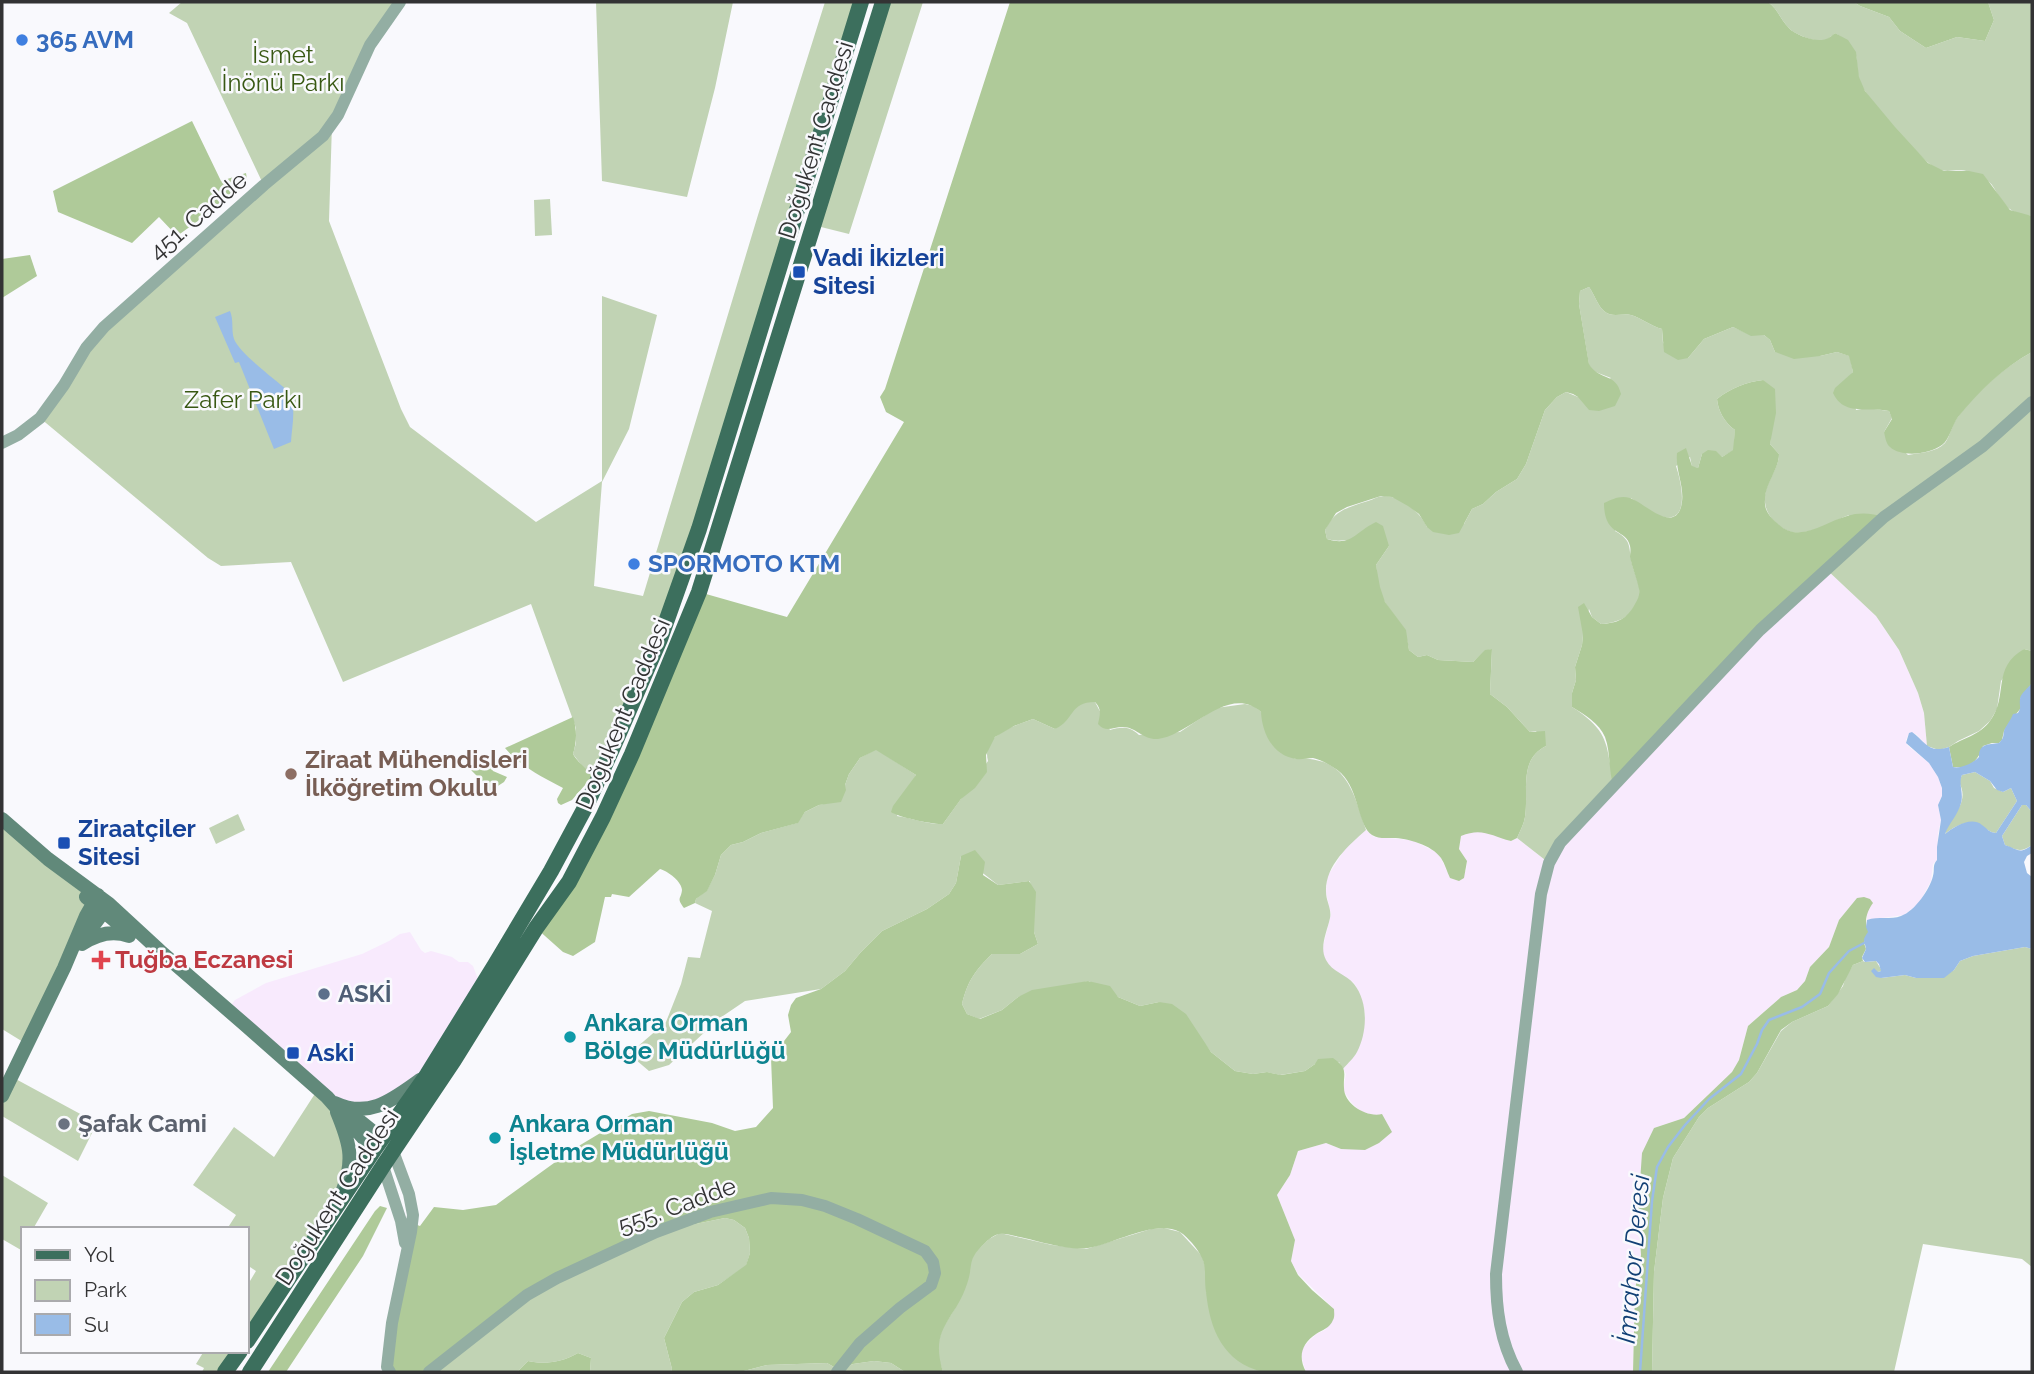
<svg xmlns="http://www.w3.org/2000/svg" width="2034" height="1374" font-family="Raleway,sans-serif">
<style>
.industrial{fill:#f8eafd}
.green{fill:#c1d3b4}
.forest{fill:#afca99}
.water{fill:#99bce7;fill-rule:evenodd}
.lines{fill:none;stroke-linecap:round;stroke-linejoin:round}
.stream{stroke:#99bce7;stroke-width:2.5}
.tertiary{stroke:#93aea3;stroke-width:12}
.secondary{stroke:#61897a;stroke-width:14}
.primary{stroke:#3c6f5d;stroke-width:16}
.shop-dot{fill:#3f7fe0;stroke:#f9f9fd;stroke-width:2.5}
.transit-dot{fill:#1a4fb4;stroke:#f9f9fd;stroke-width:2.5}
.education-dot{fill:#8d6e63;stroke:#f9f9fd;stroke-width:2.5}
.health-dot{fill:#e0444e;stroke:#f9f9fd;stroke-width:2.5}
.service-dot{fill:#5c6f8a;stroke:#f9f9fd;stroke-width:2.5}
.culture-dot{fill:#0f9aa8;stroke:#f9f9fd;stroke-width:2.5}
.worship-dot{fill:#6b7280;stroke:#f9f9fd;stroke-width:2.5}
.labels{text-anchor:middle;stroke-width:5;stroke-linejoin:round;paint-order:stroke}
.shop-label{font-size:24px;font-weight:bold;fill:#366cbe;stroke:#f9f9fd;text-anchor:start}
.park-label{font-size:24px;fill:#385813;stroke:#f9f9fd}
.street-label{font-size:24px;fill:#333334;stroke:#f9f9fd}
.transit-label{font-size:24px;font-weight:bold;fill:#164399;stroke:#f9f9fd;text-anchor:start}
.education-label{font-size:24px;font-weight:bold;fill:#785e54;stroke:#f9f9fd;text-anchor:start}
.health-label{font-size:24px;font-weight:bold;fill:#be3a42;stroke:#f9f9fd;text-anchor:start}
.service-label{font-size:24px;font-weight:bold;fill:#4e5e75;stroke:#f9f9fd;text-anchor:start}
.culture-label{font-size:24px;font-weight:bold;fill:#0d838f;stroke:#f9f9fd;text-anchor:start}
.worship-label{font-size:24px;font-weight:bold;fill:#5b616d;stroke:#f9f9fd;text-anchor:start}
.water-label{font-size:26px;font-style:italic;fill:#124075;stroke:#f9f9fd}
</style>
<rect width="100%" height="100%" fill="#f9f9fd"/>
<path class="industrial" d="M1826,569L1876,616L1899,650L1918,693L1924,713L1927,746L1916,734L1909,733L1906,740L1907,745L1929,763L1938,777L1942,788V796L1938,805L1941,820L1938,834L1937,860L1933,864L1931,881L1922,898L1918,904L1904,915L1867,920V912L1857,898L1839,920L1829,947L1810,967L1805,981L1797,990L1781,997L1748,1026L1739,1060L1732,1072L1684,1118L1654,1128L1638,1211L1641,1255L1635,1290L1633,1372H1306L1301,1356L1302,1348L1316,1334L1325,1330L1333,1320L1334,1309L1298,1274L1291,1261L1295,1240L1277,1195L1290,1175L1298,1151L1326,1143L1341,1149L1378,1116L1361,1112L1351,1102L1343,1090L1346,1074L1343,1069L1356,1054L1362,1038L1365,1014L1359,993L1354,983L1332,969L1324,958L1322,950L1331,914L1326,893L1327,877L1345,849L1366,830L1374,837L1412,840L1436,852L1441,858L1450,878L1466,871L1467,861L1459,849L1461,836L1472,832L1484,831L1511,841L1517,838L1549,863L1560,843Z
M410,932L421,950L425,953L431,951L452,957L459,962H468L473,966L481,987L427,1075L397,1097L345,1107L228,1009L235,1000L266,983L362,954L389,941L400,934Z"/>
<path class="green" d="M182,2H400L332,124L329,221L401,409L410,427L536,522L602,481V296L657,315L629,429L602,482L594,586L643,596L758,215L825,2H861L673,604L596,784L573,754L576,743V728L531,604L343,682L291,562L221,566L208,558L40,418L86,348L264,186L187,23L169,13Z
M596,2H733L715,88L687,197L602,181Z
M883,2H923L849,234L813,225Z
M1768,2H1854L1860,6L1889,17L1900,31L1926,48L1957,37L1985,41L1994,20L1988,2H2032V216C2014,213 2008,211 1998,195C1995,190 1993,185 1989,182C1983,179 1976,174 1970,172C1952,166 1945,179 1925,160C1906,140 1879,115 1865,91C1848,64 1870,54 1835,33C1834,34 1828,39 1826,40C1817,43 1795,35 1789,28C1780,19 1778,9 1768,2Z
M550,199L552,235L535,236L534,200Z
M1589,287C1594,294 1598,306 1604,311C1612,318 1621,313 1631,315C1641,318 1651,326 1662,329L1663,343L1688,358L1704,339L1733,327L1751,335H1764L1770,340L1775,352L1820,356L1837,352L1850,356L1853,372L1850,376L1856,410L1867,408L1889,411L1892,418L1884,432L1908,455C1919,453 1937,452 1945,443C1950,436 1952,425 1957,418C1977,391 2003,368 2032,352V651L2024,649L2001,681L1997,709L1990,721L1979,731L1958,741L1949,747L1939,750L1927,746L1924,713L1918,693L1899,650L1876,616L1826,569L1849,515C1823,525 1796,546 1773,520C1767,513 1764,505 1765,495C1767,480 1779,468 1779,454L1770,444L1771,433L1763,380C1746,382 1731,388 1717,399C1718,411 1725,423 1735,430L1734,450L1722,457L1702,454L1698,468L1692,467L1690,457L1676,466C1681,481 1692,526 1660,516C1650,513 1640,504 1631,498L1615,531C1633,541 1628,547 1632,564C1634,573 1642,587 1639,597C1635,616 1618,623 1601,624L1592,617L1589,609L1583,635L1582,645L1575,667L1576,680L1572,693V707C1611,732 1606,745 1614,787L1549,863L1517,838C1520,831 1524,824 1525,817C1529,791 1518,760 1546,746L1536,731L1530,732L1507,707L1490,694L1492,649L1485,651L1473,662L1438,660L1427,655L1418,657L1409,650C1405,624 1400,625 1386,604C1379,593 1377,577 1376,565L1389,546C1377,544 1363,539 1352,540C1342,540 1337,542 1327,539L1325,530C1334,510 1349,507 1368,501C1374,499 1379,496 1384,496C1401,496 1421,513 1427,527L1464,524L1472,509L1483,504L1496,492L1517,479L1526,464L1545,410L1557,397L1566,392L1578,397L1611,378L1593,371L1589,365L1579,304L1580,291Z
M1085,702H1095L1110,730C1122,727 1129,726 1139,735L1180,732L1216,708L1245,704L1254,706L1261,712L1295,759C1346,755 1353,791 1366,830C1348,846 1325,866 1326,892C1326,901 1332,909 1330,918C1327,932 1319,947 1326,960C1332,972 1346,974 1354,984C1369,1003 1367,1033 1357,1052C1354,1058 1348,1063 1343,1069L1339,1062L1315,1064L1305,1071L1280,1075L1267,1072L1253,1074L1235,1071L1211,1052L1199,1036L1159,1002L1140,1006L1118,997L1089,981L1018,997L1002,1010L979,1019L967,1014L962,1004C968,980 975,971 992,954H1020L1038,944L1034,932L1030,881L998,885L961,856L956,883L949,894L927,909L882,931L861,952L845,971L821,989L745,1001L720,1018L669,1065L649,1071L629,1054L666,1022L681,984L688,957L700,958L712,911L695,903L696,899L707,890L715,875L721,855L731,845L743,842L761,833L797,823L805,812L819,805L828,803L845,785L849,774L860,758L876,749L916,775L897,816C913,818 928,825 943,824L988,761C981,735 1014,726 1033,719L1055,729L1077,706Z
M1975,772L1990,781L1994,788L2003,792L2011,788L2017,801L1996,833C1988,832 1986,828 1980,825C1967,819 1955,826 1945,834C1949,816 1971,804 1959,782L1962,775Z
M2022,805H2026L2032,812V845C2021,853 2016,850 2005,845L2002,836Z
M238,814L245,830L216,844L209,828Z
M2,819L93,903L28,1045L2,1029Z
M2025,947L2032,949V1267L2022,1259L1923,1244L1894,1372H1652L1654,1272L1663,1198L1673,1158L1699,1117L1708,1108L1749,1082L1757,1073L1781,1031L1792,1022L1828,1006L1843,986L1846,976L1853,965L1863,961L1865,962L1876,961L1881,969V971L1878,972L1881,978L1905,975L1916,978H1938L1954,970L1960,961L1973,956Z
M12,1077L97,1123L78,1161L2,1116V1096Z
M318,1089L345,1132L346,1184L247,1341V1286L256,1271L247,1265V1229H227L236,1215L193,1185L234,1127L274,1157Z
M2,1175L48,1203L33,1229H23V1247L21,1250L2,1239Z
M725,1218L734,1220L745,1228L749,1238L750,1253L746,1266L718,1285L694,1292L682,1302L664,1338L672,1369L671,1372H590L591,1358L578,1353C562,1362 546,1365 528,1361L517,1372H429L527,1295L656,1232Z
M1164,1228L1180,1232L1202,1256L1206,1269V1292L1263,1372H943L939,1360L938,1344L942,1329L954,1310L974,1253L989,1239L1000,1233L1052,1245L1086,1249L1151,1229Z
M204,1351H240L225,1372H202L204,1368L196,1364Z
M874,1361L891,1363L905,1372H740L767,1365L827,1363L839,1370L853,1364Z"/>
<path class="forest" d="M1010,2H1768C1778,9 1780,19 1789,28C1795,35 1817,43 1826,39C1828,39 1834,34 1835,33L1848,40L1856,52L1859,77L1865,91L1895,127L1928,163L1944,171H1969L1983,174L2010,210L2032,216V352C2003,368 1979,391 1958,417C1952,425 1950,439 1942,445C1930,454 1902,458 1890,447C1886,444 1885,436 1884,432L1892,419L1889,411C1869,406 1844,417 1833,393L1835,388L1853,372L1849,356L1837,352L1820,356L1794,359L1775,352L1770,340L1764,335L1751,336L1733,327L1704,339L1688,358L1678,360L1664,352L1662,329C1651,326 1641,318 1631,315C1621,313 1612,318 1604,311C1598,306 1594,294 1589,287L1580,291L1579,304L1589,364C1599,381 1616,372 1621,394L1615,406L1599,411L1589,410L1578,397L1573,394L1566,392L1557,397L1545,410L1526,464L1517,479L1496,492L1483,504L1472,509L1459,533L1449,535L1433,532L1427,527L1419,514L1408,506L1392,497L1381,496L1347,507L1336,513L1325,530L1327,539C1352,547 1356,531 1376,522L1383,526L1389,546L1376,565L1380,587L1385,602L1406,630L1409,650L1418,657L1427,655L1438,660L1473,662L1485,650L1492,649L1490,694L1507,707L1530,732L1545,731L1546,746C1518,760 1529,791 1525,817C1524,824 1520,831 1517,838L1511,841C1491,836 1482,827 1461,836L1459,849L1467,861L1464,878L1459,881L1450,878C1447,872 1445,864 1441,858C1432,845 1407,838 1393,838C1385,838 1378,839 1372,835C1358,826 1359,790 1341,773C1334,767 1322,760 1313,758C1307,758 1302,760 1296,759C1273,756 1262,733 1261,712C1228,683 1190,736 1158,739C1143,740 1136,727 1123,727C1112,727 1106,733 1098,724C1100,715 1102,709 1095,702C1069,702 1075,720 1055,729L1033,719L1014,726L995,737L986,755L987,772L975,788L961,799L943,824C934,825 898,817 891,812L893,806L916,775L876,750L860,758L849,774L845,785L846,790L841,802L819,805L805,812L798,823L761,833L743,842L731,845L721,855L715,875L707,891L696,899L695,903L684,908C676,897 681,900 682,890C682,882 668,871 660,869L629,897L612,894L611,897H605L595,942L573,956L563,952L536,928L569,882L699,592L787,617L904,422L886,412L880,397L885,389Z
M1854,2H1988L1994,20L1985,41L1957,37L1926,48L1900,31L1889,17L1860,6Z
M192,121L221,181L246,173L248,185L177,236L159,217L132,243L58,212L53,191Z
M30,255L37,276L2,298V259Z
M1763,380L1775,389L1776,413L1770,444L1779,454C1779,470 1765,483 1765,500C1764,510 1770,517 1777,523C1799,545 1824,522 1847,516C1859,512 1872,513 1884,517L1809,585L1614,787C1608,771 1611,753 1605,737C1599,723 1585,715 1572,707V693L1576,680L1575,667L1582,645L1583,635L1578,607L1584,603L1592,617L1601,624C1618,623 1627,619 1635,604C1638,599 1640,595 1639,589C1637,578 1632,568 1630,557C1630,554 1631,550 1630,546C1626,528 1604,537 1604,503C1613,499 1620,495 1630,498C1642,501 1673,534 1681,507C1686,488 1675,472 1677,453L1686,448L1692,466L1698,468L1702,454L1708,450L1716,451L1722,457L1733,450L1735,430C1725,423 1718,411 1717,399C1731,388 1746,382 1763,380Z
M2024,649L2032,651V683L2020,699L2021,708L2011,720L2004,731L2002,740L1999,743H1992L1983,746C1978,761 1970,769 1953,767L1949,747C1963,738 1980,735 1990,721C2009,696 1991,668 2024,649Z
M573,717C577,730 577,741 573,754C578,763 587,768 592,777L572,800L561,805L558,803L557,799L563,788C542,777 520,766 505,748Z
M497,753V759L492,767L493,771L507,777L504,782L484,795L476,791L478,777L466,765Z
M975,850L985,862L983,875L998,885L1029,881L1036,892L1034,932L1038,944L1020,954H992C975,971 968,980 962,1004L967,1014L980,1019L1002,1010L1018,997L1032,990L1088,981L1110,986L1118,997L1140,1006L1159,1002L1172,1004L1186,1014L1211,1052L1235,1071L1253,1074L1267,1072L1281,1075L1305,1071L1315,1064L1318,1059L1333,1058C1349,1069 1343,1073 1344,1088C1344,1104 1367,1118 1382,1114L1392,1132L1379,1143L1365,1150L1341,1149L1326,1143L1298,1151L1290,1175L1277,1195L1295,1240L1291,1261L1298,1275L1312,1290L1334,1309C1334,1312 1335,1316 1333,1320C1330,1328 1322,1330 1316,1334C1301,1344 1298,1357 1306,1372C1293,1372 1276,1374 1263,1372C1223,1362 1210,1330 1206,1292C1203,1268 1210,1265 1192,1243C1189,1240 1185,1235 1180,1232C1154,1219 1115,1244 1088,1248C1070,1251 1038,1241 1020,1237C1014,1236 1005,1233 999,1234C994,1235 989,1239 986,1242C966,1260 974,1264 967,1284C955,1321 929,1327 943,1372H905L891,1363L874,1361L853,1364L839,1370L827,1363L767,1365L740,1372H671L672,1369L664,1338L682,1302L694,1292L718,1285L746,1265L750,1253L749,1238L745,1228L734,1220L725,1218L656,1232L557,1278L429,1372H390L412,1223L420,1226L434,1207L463,1210L496,1205L572,1150L632,1114L649,1111L712,1123L735,1131L756,1127L773,1108L771,1058L791,1032L788,1015L791,1005L796,998L821,989L845,971L861,952L882,931L927,909L949,894L956,883L961,856Z
M1864,897L1870,899L1873,903C1867,911 1863,923 1869,931L1864,943L1866,949L1862,957L1863,961L1853,965L1838,994L1828,1006L1792,1022L1781,1030L1757,1073L1749,1082L1708,1108L1699,1117L1673,1158L1663,1198L1654,1272L1652,1372H1633L1635,1290L1641,1255L1638,1211L1642,1153L1654,1128L1684,1118L1732,1072L1739,1060L1748,1026L1781,997L1797,990L1805,981L1810,967L1829,947L1839,920L1857,898Z
M380,1206L387,1208L363,1256L286,1372H268L375,1211Z
M578,1353L591,1358L590,1372H517L528,1361C546,1365 562,1362 578,1353Z"/>
<path class="water" d="M230,311C234,320 231,330 234,339C239,353 276,380 288,391C297,406 292,425 291,442L274,449L239,362L235,363L215,317Z
M2032,683V812L2026,805H2022L2002,836L2005,845C2018,849 2019,855 2032,845V853L2027,856L2024,862L2027,873L2032,877V949L2025,947L1973,956L1960,961L1954,970L1944,978H1916L1905,975L1881,978L1876,977L1871,971L1874,968L1878,972L1881,971L1879,964L1876,961L1865,962L1862,958L1866,949C1864,938 1862,941 1868,932L1866,927L1867,920C1878,916 1891,920 1901,916C1915,911 1930,889 1933,876C1935,869 1932,866 1937,860V847L1941,820L1938,805L1942,796V788L1938,777L1929,763L1906,743L1909,733L1912,732C1926,742 1928,754 1949,747L1953,767C1961,769 1973,763 1979,757C1979,743 1988,745 1999,743C2004,738 2003,737 2004,731C2005,727 2011,720 2013,714L2018,713C2022,707 2019,706 2020,699C2020,694 2029,687 2032,683ZM1975,772L1990,781L1997,790L2003,792L2011,788L2017,801L1996,833C1988,832 1988,829 1982,825C1971,816 1954,827 1945,834C1949,823 1958,815 1961,803C1964,793 1958,784 1962,775Z"/>
<g class="lines">
<path class="stream" d="M1640,1372L1652,1201L1657,1167L1668,1147L1685,1125L1709,1099L1741,1074L1757,1044L1762,1030L1769,1020L1802,1007L1820,994L1829,973L1849,951L1864,943"/>
<path class="tertiary" d="M2,443L18,435L40,418L64,385L86,348L104,327L264,185L323,136L338,115L370,45L400,2
M383,1166L401,1221L405,1243
M390,1372L387,1367L392,1323L411,1232L413,1215L409,1194L393,1151
M429,1372L527,1295L557,1278L656,1232L710,1212L771,1198L802,1200L825,1206L857,1219L925,1251L933,1262L935,1273L931,1285L900,1308L860,1343L837,1372
M1517,1372C1500,1341 1496,1309 1496,1274L1541,894L1549,863L1560,843L1760,630L1884,517L1983,446L2032,402"/>
<path class="secondary" d="M2,819L48,859L109,904L160,951L243,1023L327,1097L374,1150
M86,897L125,929
M80,943L108,906
M82,944C97,934 113,930 129,936
M2,1096L64,968L86,916L98,895
M335,1103C369,1119 392,1100 420,1080
M337,1112C349,1141 355,1159 343,1190
M351,1114L382,1139"/>
<path class="primary" d="M247,1341L374,1150L427,1075L495,965L551,871L587,804L613,747L660,639L699,529L861,2
M225,1372L240,1351
M250,1372L383,1166L454,1060L536,928L569,882L603,817L632,754L699,592L883,2"/>
</g>
<g class="shop-dot">
<circle cx="22" cy="40" r="7"/>
<circle cx="634" cy="564" r="7"/>
</g>
<g class="transit-dot">
<rect x="792" y="265" width="14" height="14" rx="3.5"/>
<rect x="57" y="836" width="14" height="14" rx="3.5"/>
<rect x="286" y="1046" width="14" height="14" rx="3.5"/>
</g>
<circle class="education-dot" cx="291" cy="774" r="7"/>
<path class="health-dot" d="M97.5 949.5h7v7h7v7h-7v7h-7v-7h-7v-7h7z"/>
<circle class="service-dot" cx="324" cy="994" r="7"/>
<g class="culture-dot">
<circle cx="570" cy="1037" r="7"/>
<circle cx="495" cy="1138" r="7"/>
</g>
<circle class="worship-dot" cx="64" cy="1124" r="7"/>
<g class="labels">
<g class="shop-label">
<text x="36" y="48">365 AVM</text>
<text x="648" y="572">SPORMOTO KTM</text>
</g>
<g class="park-label">
<text x="283" y="63">İsmet<tspan x="283" dy="28">İnönü Parkı</tspan></text>
<text x="243" y="408">Zafer Parkı</text>
</g>
<g class="street-label">
<text transform="translate(816 140) rotate(-73)" y="8">Doğukent Caddesi</text>
<text transform="translate(198 216) rotate(-41)" y="8">451. Cadde</text>
<text transform="translate(623 714) rotate(-67)" y="8">Doğukent Caddesi</text>
<text transform="translate(337 1197) rotate(-57)" y="8">Doğukent Caddesi</text>
<text transform="translate(677 1206) rotate(-20)" y="8">555. Cadde</text>
</g>
<g class="transit-label">
<text x="813" y="266">Vadi İkizleri<tspan x="813" dy="28">Sitesi</tspan></text>
<text x="78" y="837">Ziraatçiler<tspan x="78" dy="28">Sitesi</tspan></text>
<text x="307" y="1061">Aski</text>
</g>
<g class="education-label">
<text x="305" y="768">Ziraat Mühendisleri<tspan x="305" dy="28">İlköğretim Okulu</tspan></text>
</g>
<g class="health-label">
<text x="115" y="968">Tuğba Eczanesi</text>
</g>
<g class="service-label">
<text x="338" y="1002">ASKİ</text>
</g>
<g class="culture-label">
<text x="584" y="1031">Ankara Orman<tspan x="584" dy="28">Bölge Müdürlüğü</tspan></text>
<text x="509" y="1132">Ankara Orman<tspan x="509" dy="28">İşletme Müdürlüğü</tspan></text>
</g>
<g class="worship-label">
<text x="78" y="1132">Şafak Cami</text>
</g>
<g class="water-label">
<text transform="translate(1633 1259) rotate(-85)" y="9">İmrahor Deresi</text>
</g>
</g>
<rect width="2034" height="1374" fill="none" stroke="#333334" stroke-width="7"/>
<rect x="21" y="1227" width="228" height="126" fill="#f9f9fd" stroke="#aaaaad" stroke-width="2"/>
<rect x="35" y="1250" width="35" height="10" fill="#3c6f5d" stroke="#aaaaad" stroke-width="2"/>
<text x="84" y="1262" font-size="21" fill="#333334">Yol</text>
<rect x="35" y="1280" width="35" height="21" fill="#c1d3b4" stroke="#aaaaad" stroke-width="2"/>
<text x="84" y="1297" font-size="21" fill="#333334">Park</text>
<rect x="35" y="1314" width="35" height="21" fill="#99bce7" stroke="#aaaaad" stroke-width="2"/>
<text x="84" y="1332" font-size="21" fill="#333334">Su</text>
</svg>
